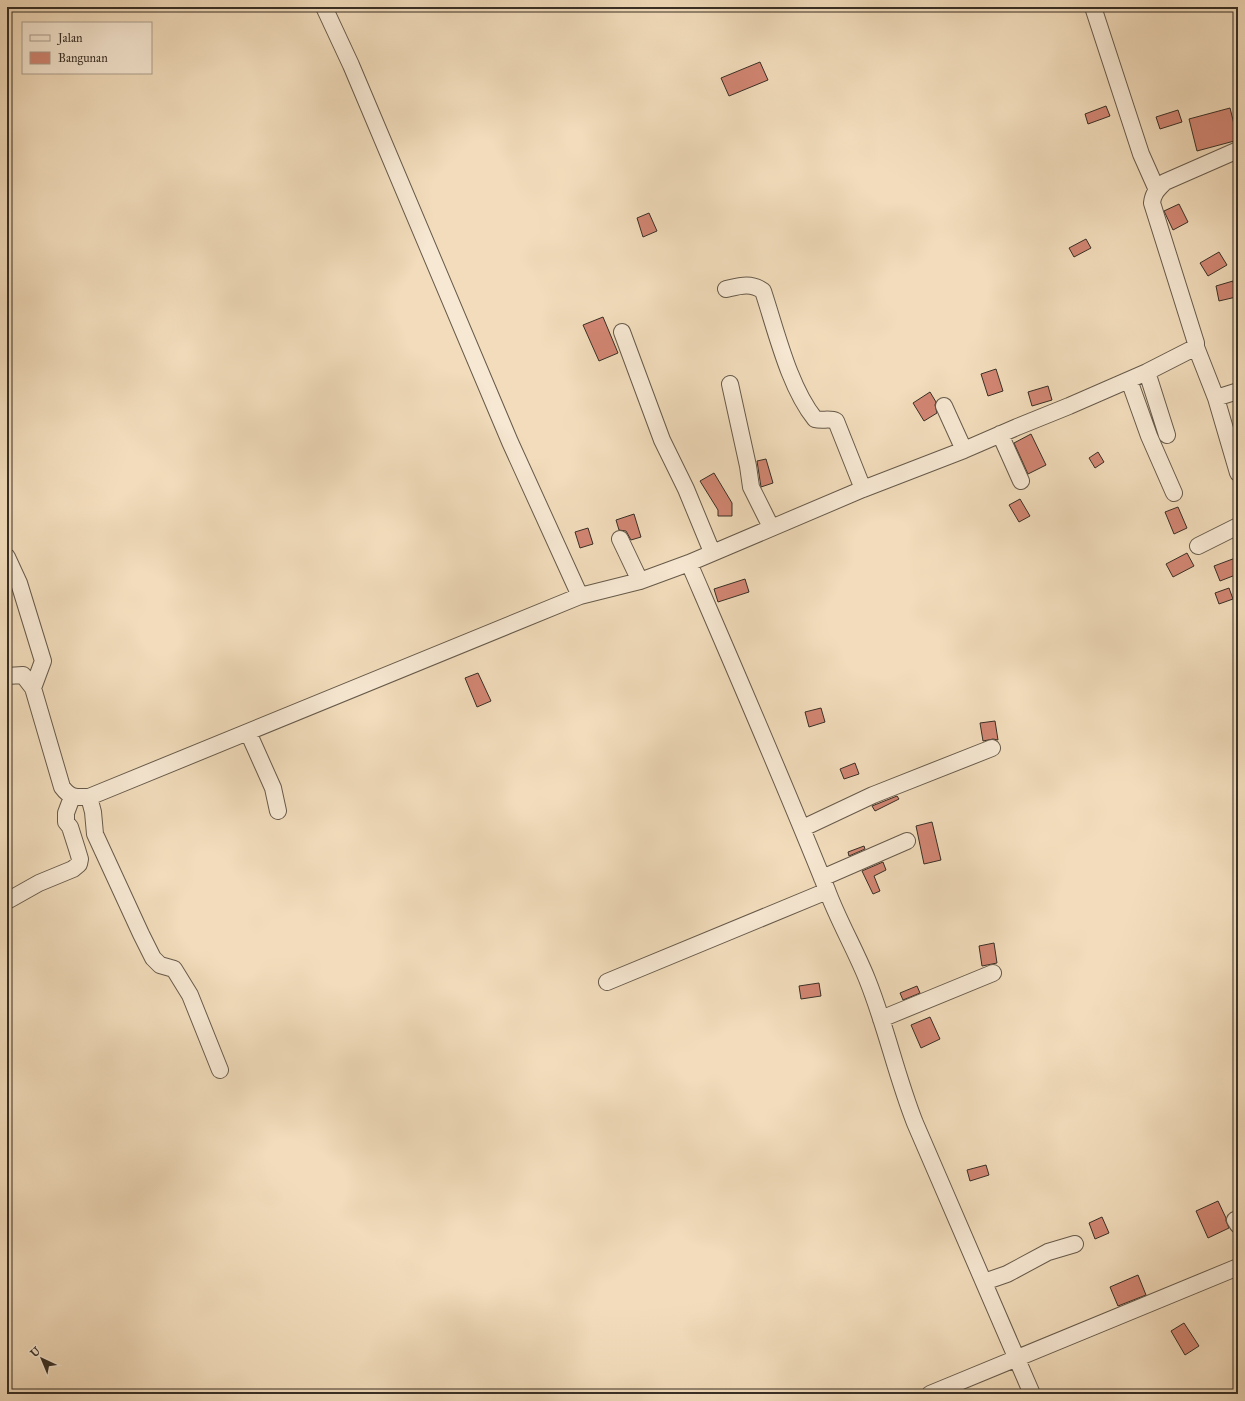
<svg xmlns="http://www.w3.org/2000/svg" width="1245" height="1401" font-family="'IM FELL Great Primer',serif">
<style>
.building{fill:#d28673;stroke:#382f25}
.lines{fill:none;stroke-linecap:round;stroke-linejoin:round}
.minor-casing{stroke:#665a4a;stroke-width:18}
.minor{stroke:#f7e8d3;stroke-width:16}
</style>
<rect width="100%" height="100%" fill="#f2dcbb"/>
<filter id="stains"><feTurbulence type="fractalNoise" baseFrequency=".005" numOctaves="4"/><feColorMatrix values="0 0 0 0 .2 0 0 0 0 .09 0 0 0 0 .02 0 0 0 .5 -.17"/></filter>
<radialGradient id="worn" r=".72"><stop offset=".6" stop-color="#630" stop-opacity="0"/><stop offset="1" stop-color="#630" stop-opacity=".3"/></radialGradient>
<path class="building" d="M760,62L768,80L729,96L721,78Z
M1106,106L1110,116L1088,124L1085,114Z
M1230,108L1238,140L1197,151L1189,119Z
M1178,110L1182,122L1160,129L1156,117Z
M1179,204L1188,222L1173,230L1164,211Z
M649,213L657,231L643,237L637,218Z
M1086,239L1091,248L1074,257L1069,248Z
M1219,252L1227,265L1208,276L1200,263Z
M1233,281L1236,297L1219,301L1216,286Z
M603,317L618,353L599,361L583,325Z
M996,369L1003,391L988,396L981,374Z
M1048,386L1052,400L1032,406L1028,392Z
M930,392L936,402L935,405L937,413L924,421L913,403Z
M1031,434L1046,465L1028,474L1014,443Z
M1098,452L1104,462L1095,468L1089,458Z
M766,459L773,483L761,487L757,461Z
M714,473L732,503V516H718V510L700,481Z
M1020,499L1030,516L1019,522L1009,505Z
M1178,507L1187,528L1174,534L1165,512Z
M634,514L641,537L631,540L626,531L619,530L616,520Z
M588,528L593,544L580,548L575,532Z
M1187,553L1194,566L1173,577L1166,564Z
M1238,557V574L1220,581L1214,566Z
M745,579L749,592L718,602L714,589Z
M1229,588L1233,599L1219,604L1215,593Z
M478,673L491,701L477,707L465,678Z
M821,708L825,722L809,727L805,712Z
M995,721L998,740L993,739L983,741L980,723Z
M855,763L859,774L844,779L840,769Z
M897,796L899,799L875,811L872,806Z
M932,822L941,860L924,864L916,826Z
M864,846L865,849L849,856L848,852Z
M883,862L886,870L874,876L880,891L873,894L862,871Z
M994,943L997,963L982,966L979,946Z
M819,983L821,996L801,999L799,986Z
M917,986L920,993L903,1000L900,993Z
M930,1017L940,1039L921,1048L911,1025Z
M986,1165L989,1175L970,1181L967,1170Z
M1218,1201L1226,1218V1221L1229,1228L1208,1238L1196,1211Z
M1102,1217L1109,1233L1095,1239L1089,1223Z
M1138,1275L1146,1295L1118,1306L1110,1287Z
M1184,1323L1199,1346L1185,1355L1171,1331Z"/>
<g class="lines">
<defs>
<path id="minor" d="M324,7L351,65L510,442L580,596
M1093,7L1141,154L1157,190
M726,289C739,286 751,282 763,291C776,330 789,387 815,419C822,421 830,418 836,421L863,489
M622,332L662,440L686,489L712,552
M1196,347L1216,398L1238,473
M1147,372L1167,435
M1129,380L1149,436L1174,493
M730,384L748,466L751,487L771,527
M1216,398L1238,391
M944,406L964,450
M1000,434L1021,481
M620,539L640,581
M1198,546L1238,526
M7,557L19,583L43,661L33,688
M689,563C736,672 783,780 827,890C838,920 855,949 867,979C886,1026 896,1075 915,1123L1032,1394
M7,676L23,675L33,688L62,787C71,799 76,797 89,797L580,596L640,581L689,563L863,489L964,450L1017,427L1069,406L1147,372L1196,347V343L1152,203C1153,193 1158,189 1165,182L1238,150
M248,732L273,788L278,811
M89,797L93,812L95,834L141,934L153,958L160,965L174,969L190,995L220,1070
M803,828L873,795L992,748
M822,878L907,841
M7,901L39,883L73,869L79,864L80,859L77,849L70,827L66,822V813L72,797
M607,982L827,891
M881,1019L993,973
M1235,1220L1238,1225
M984,1282L1007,1274L1048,1252L1075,1244
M930,1394L1238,1267"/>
</defs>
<use href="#minor" class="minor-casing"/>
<use href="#minor" class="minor"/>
</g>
<rect width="1245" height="1401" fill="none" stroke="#f2dcbb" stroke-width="24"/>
<rect x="8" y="8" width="1229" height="1385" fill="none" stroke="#382f25" stroke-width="2"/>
<rect x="12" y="12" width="1221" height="1377" fill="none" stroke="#382f25"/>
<rect x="22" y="22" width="130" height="52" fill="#f7e8d3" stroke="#ab9e8d"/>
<rect x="30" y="35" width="20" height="6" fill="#f7e8d3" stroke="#ab9e8d"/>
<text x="58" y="42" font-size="12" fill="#382f25">Jalan</text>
<rect x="30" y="52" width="20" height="12" fill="#d28673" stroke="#ab9e8d"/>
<text x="58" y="62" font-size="12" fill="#382f25">Bangunan</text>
<g transform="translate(42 1359) rotate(316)" stroke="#f7e8d3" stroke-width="3" paint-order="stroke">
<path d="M0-3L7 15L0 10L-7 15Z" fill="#382f25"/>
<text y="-6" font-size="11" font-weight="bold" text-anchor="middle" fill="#382f25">U</text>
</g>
<rect width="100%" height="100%" filter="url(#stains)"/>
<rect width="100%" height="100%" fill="url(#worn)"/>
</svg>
